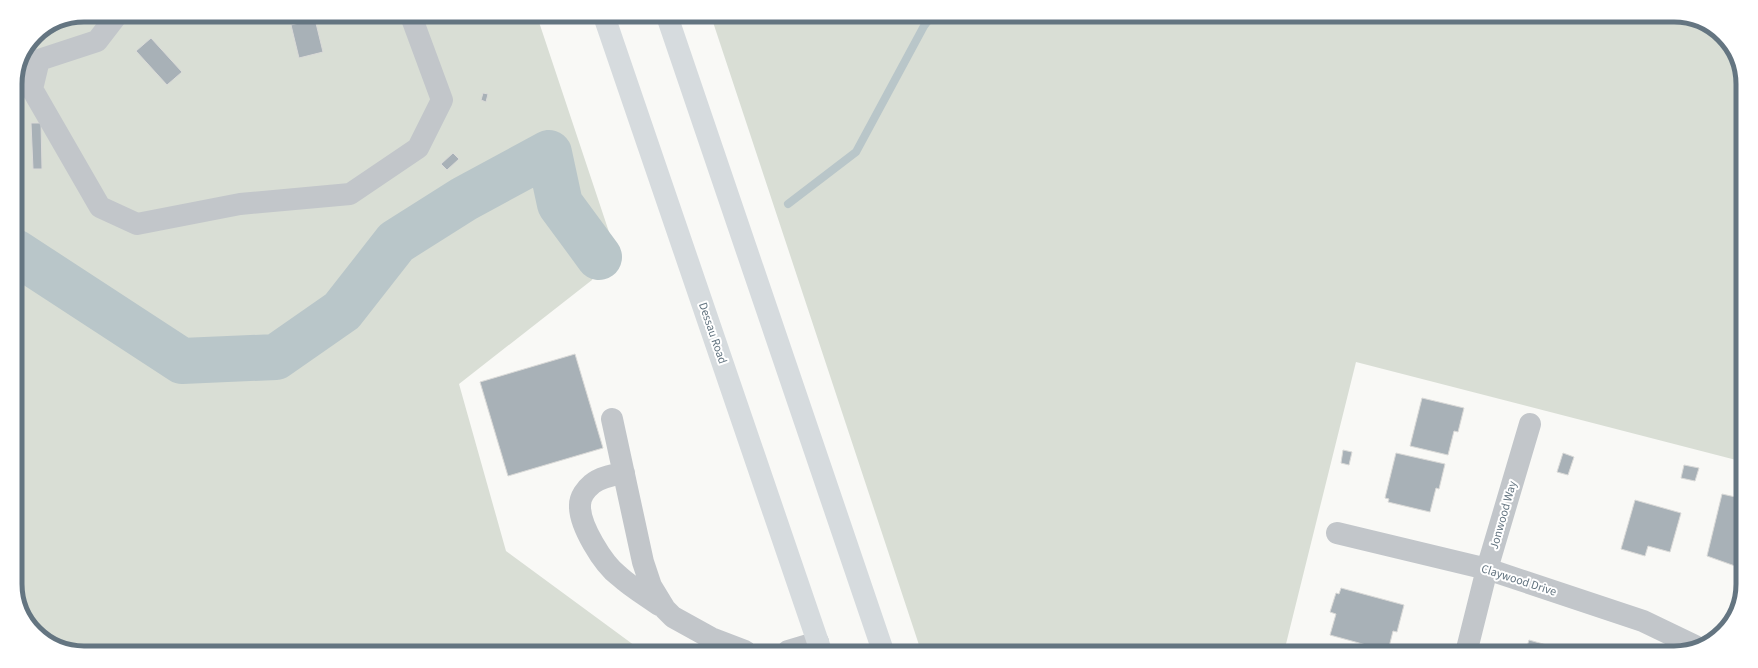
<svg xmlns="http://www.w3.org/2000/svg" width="1758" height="668" font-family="'Source Sans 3',sans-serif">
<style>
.green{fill:#d9ded5}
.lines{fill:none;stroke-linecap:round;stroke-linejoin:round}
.stream{stroke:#b9c6c9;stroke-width:8}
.river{stroke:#b9c6c9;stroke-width:46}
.building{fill:#a8b1b7;stroke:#dadad8}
.minor{stroke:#c2c6ca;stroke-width:22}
.major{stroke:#d6dbde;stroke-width:22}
.labels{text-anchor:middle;stroke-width:4;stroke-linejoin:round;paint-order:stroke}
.street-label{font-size:12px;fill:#647581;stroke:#fff}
.rim{fill:none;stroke:#647581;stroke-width:5}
</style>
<rect width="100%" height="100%" fill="#f9f9f6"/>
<path class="green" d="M84,15L537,16L612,241L592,280L459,384L506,551L642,651L62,649L29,626L15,588V80L35,35L58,20Z
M711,16L1696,19L1729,42L1743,80L1740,461L1356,362L1284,652L921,651Z"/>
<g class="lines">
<path class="stream" d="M788,204L856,152L924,26L931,17"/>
<path class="river" d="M15,252L182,361L276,357L342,311L396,242L464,199L549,153L560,204L599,257"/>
</g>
<path class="building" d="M440,16H461V18L440,19Z
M315,19L323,52L299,58L291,25Z
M151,38L182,72L167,85L136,51Z
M483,93L488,94L486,102L481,100Z
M31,123H41L42,169H33Z
M453,153L459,159L447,170L441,164Z
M575,354L603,448L508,476L480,382Z
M1422,398L1464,408L1458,432L1454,431L1448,455L1410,446Z
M1343,450L1352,452L1349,465L1341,463Z
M1396,453L1445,464L1439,489L1436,488L1430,512L1388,502L1389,499L1385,498Z
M1563,453L1574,457L1568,475L1557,472Z
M1684,465L1699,468L1695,481L1681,478Z
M1722,494L1740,498V545L1735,566L1707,556Z
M1635,500L1681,513L1670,552L1648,546L1645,556L1621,549Z
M1341,588L1404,605L1397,632L1393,631L1388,651L1330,635L1336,614L1330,612L1336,593L1339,594Z
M1529,640L1568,651V653H1525Z"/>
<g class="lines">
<path class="minor" d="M117,15L97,41L39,60L32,89L100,207L137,224L240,204L350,194L418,148L442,100L411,16
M612,419L643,562L651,586L665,609L673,617L711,638L745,651
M624,473C613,475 600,477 592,484C586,489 580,497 580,505C579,525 603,564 619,576C631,587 646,596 659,605
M1337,533L1487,569L1643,621L1695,646
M788,651L818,642
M1466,653L1487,569L1530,424"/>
<path class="major" d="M604,16L821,651
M667,16L883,651"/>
</g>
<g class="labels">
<g class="street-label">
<text transform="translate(713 333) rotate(71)" y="4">Dessau Road</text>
<text transform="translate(1503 515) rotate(-74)" y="4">Jonwood Way</text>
<text transform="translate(1519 580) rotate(18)" y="4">Claywood Drive</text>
</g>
</g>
<path d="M0 0H1758V668H0ZM84 22H1674A62 62 0 0 1 1736 84V584A62 62 0 0 1 1674 646H84A62 62 0 0 1 22 584V84A62 62 0 0 1 84 22Z" fill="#fff" fill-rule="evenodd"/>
<path class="rim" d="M84 22H1674A62 62 0 0 1 1736 84V584A62 62 0 0 1 1674 646H84A62 62 0 0 1 22 584V84A62 62 0 0 1 84 22Z"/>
</svg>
